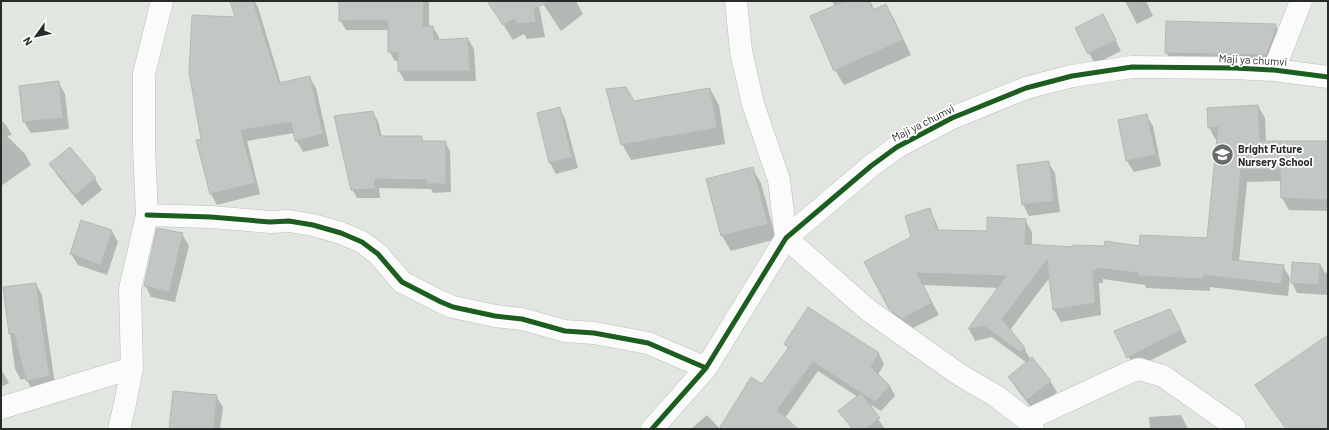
<svg xmlns="http://www.w3.org/2000/svg" width="1329" height="430" font-family="Barlow,sans-serif">
<style>
.shadow{fill:#0003}
.building{fill:#c3c7c3;stroke:#b5b9b5}
.lines{fill:none;stroke-linecap:round;stroke-linejoin:round}
.street-casing{stroke:#bbbfbb;stroke-width:23}
.street{stroke:#fafbfa;stroke-width:22}
.cycleway-casing{stroke:#fff;stroke-width:8}
.cycleway{stroke:#1b5e20;stroke-width:5}
.labels{text-anchor:middle;stroke-width:3.5;stroke-linejoin:round;paint-order:stroke}
.street-label{font-size:11px;fill:#282c28;stroke:#fff}
.poi-label{font-size:11px;font-weight:bold;fill:#282c28;stroke:#fff;text-anchor:start}
</style>
<rect width="100%" height="100%" fill="#e1e6e1"/>
<path class="shadow" d="M234,1H254L258,7L281,84L309,77L316,88L329,146L303,152L296,140L294,133L247,141L260,194L217,205L211,194L202,139L237,19Z
M340,1H429V27H433L439,37V41L468,39L474,49L476,81H405L399,71V61H395L389,51V30H346L340,20Z
M488,1H538L545,37L527,39L524,34L513,40Z
M541,1H576L583,14L561,31Z
M832,1H870L875,11L886,5L895,21L911,55L844,85L835,70V6Z
M1125,1H1146L1153,16L1137,24Z
M1275,25L1284,40L1275,70L1175,68L1166,52Z
M1109,27L1121,51L1095,64L1089,53Z
M58,82L65,94L69,129L31,133L24,122L20,87Z
M710,89L719,105L725,144L631,160L622,144L634,102Z
M1258,106L1265,118L1266,142H1328V211L1289,210L1282,198V181L1247,182L1239,261L1283,266L1290,278L1288,296L1210,287V291L1146,288L1145,285L1103,279V283H1099L1101,315L1061,322L1054,310L1050,277L1010,330L1024,348L1031,360L1050,381L1057,392L1034,411L1016,388L1009,377L1027,363L992,337L975,341L969,329L999,288L923,285L939,315L909,330L897,321L890,309L912,238L929,210L936,222L939,231L988,232L1025,220L1032,232V245L1074,248L1140,247L1208,239L1218,139H1215L1209,127Z
M559,108L565,119L578,168L556,174L550,163Z
M372,112L378,121L382,137H421L424,142H445L450,151L451,192L433,193L431,189L379,188L380,198H357L352,189Z
M1146,115L1153,126L1161,166L1134,172L1127,161Z
M1,120L6,125L12,135L7,136L25,154L31,165L1,186Z
M1048,162L1055,173L1060,212L1029,216L1023,204Z
M51,164L95,179L102,190L82,206L57,175Z
M752,168L761,183L776,239L731,251L722,236L707,180Z
M82,221L112,231L118,242L107,275L78,265L71,254Z
M182,234L189,246L175,302L151,297L145,285Z
M1293,263L1320,264L1325,273L1328,272V295L1297,293L1292,283Z
M36,284L42,295L53,371L56,387L33,392L26,378L21,380L15,369L4,288Z
M808,308L879,354L884,364L878,375L890,386L895,396L881,411L866,402L885,429H852L840,411L858,397L818,371L785,418L796,429H752L762,385L789,349L785,344Z
M1176,322L1187,342L1135,368L1115,331Z
M1,369L9,383L1,387Z
M216,396L223,407L220,429H170Z
M707,415L720,429H725H691Z
M1181,415L1187,427V429H1150L1149,417Z"/>
<path class="building" d="M230,1H253L279,83L310,76L323,134L295,141L291,122L241,130L255,183L210,194L196,140L201,139L189,72L192,15L235,17Z
M339,1H424L423,26H433L434,40L468,38L470,71H398V52H388V20L339,21Z
M487,1H550L534,9L536,22L517,24L514,19L503,25Z
M845,1H869L873,10L886,4L903,40L834,71L810,16Z
M1103,14L1116,40L1088,54L1075,28Z
M1166,21L1276,24L1275,32L1266,55L1165,53Z
M59,81L63,118L23,122L19,86Z
M626,87L634,101L710,88L717,128L621,145L606,89Z
M1258,105L1260,141H1328V200L1281,198L1280,169L1241,170L1232,260L1284,265L1281,284L1204,275L1203,279L1138,276V273L1097,268V272L1093,271L1095,303L1053,310L1047,260L1002,319L1025,348L1020,352L984,326L968,329L1006,276L917,273L932,303L902,319L889,309L864,262L911,237L905,216L930,208L937,230L987,231V217L1026,219L1025,244L1073,247V245L1104,246L1105,241L1139,246L1140,235L1207,238L1218,127L1208,128L1207,108Z
M560,107L572,157L549,163L537,113Z
M373,111L380,136H422V141H446V184H427V180L375,179V189L351,190L334,116Z
M1147,114L1156,155L1126,161L1118,120Z
M70,147L96,178L75,195L49,164Z
M1049,161L1054,201L1022,205L1017,165Z
M753,167L768,224L721,236L706,179Z
M81,220L112,230L101,265L70,254Z
M157,228L183,233L169,292L144,286Z
M1292,262L1320,264L1319,285L1291,283Z
M36,283L47,359L50,376L26,381L14,333L9,334L3,287Z
M808,307L879,353L871,367L890,386L875,402L813,362L777,410L798,429H719L751,377L762,384L789,347L784,344Z
M1170,309L1181,330L1127,358L1114,331Z
M1328,335V429H1286L1255,385Z
M1032,357L1051,381L1027,400L1008,377Z
M173,391L217,395L214,429H169Z
M861,393L880,418L866,429H853L838,411Z"/>
<g class="lines">
<defs>
<path id="street" d="M736,1L741,51L753,104L779,180L786,238L868,310L960,375L996,396L1027,420L1033,429
M1274,70L1301,1
M147,215L211,217L270,222L289,221L313,225L341,233L362,242L378,254L402,282L441,302L453,307L495,316L522,319L565,331L594,333L648,343L706,368
M1,408L132,368
M1027,420L1130,372L1139,369L1163,376L1234,426
M119,429L125,404L132,368L130,289L147,215L144,147V74L162,1
M652,429L706,368L786,238L871,166L897,147L952,118L1026,88L1072,76L1132,67L1234,68L1274,70L1328,77"/>
</defs>
<use href="#street" class="street-casing"/>
<use href="#street" class="street"/>
<defs>
<path id="cycleway" d="M147,215L211,217L270,222L289,221L313,225L341,233L362,242L378,254L402,282L441,302L453,307L495,316L522,319L565,331L594,333L648,343L706,368
M652,429L706,368L786,238L871,166L897,147L952,118L1026,88L1072,76L1132,67L1234,68L1274,70L1328,77"/>
</defs>
<use href="#cycleway" class="cycleway-casing"/>
<use href="#cycleway" class="cycleway"/>
</g>
<defs>
<symbol id="school-disc" viewBox="-11 -11 22 22"><circle r="9.5" fill="#696d69" stroke="#fff"/><path d="M0-5L7-2L0 1L-7-2ZM-4 1L0 2.5L4 1V4Q0 6-4 4Z" fill="#fff"/></symbol>
</defs>
<g fill-rule="evenodd">
<use href="#school-disc" x="1210" y="142" width="25" height="25"/>
</g>
<g class="labels">
<g class="street-label">
<text transform="translate(1253 60) rotate(3)" y="4">Maji ya chumvi</text>
<text transform="translate(923 123) rotate(-27)" y="4">Maji ya chumvi</text>
</g>
<g class="poi-label">
<text x="1238" y="153">Bright Future<tspan x="1238" dy="13">Nursery School</tspan></text>
</g>
</g>
<rect width="1329" height="430" fill="none" stroke="#282c28" stroke-width="4"/>
<g transform="translate(36 36) rotate(237)" stroke="#ffffff" stroke-width="3" paint-order="stroke">
<path d="M0-3L7 15L0 10L-7 15Z" fill="#282c28"/>
<text y="-6" font-size="11" font-weight="bold" text-anchor="middle" fill="#282c28">N</text>
</g>
</svg>
